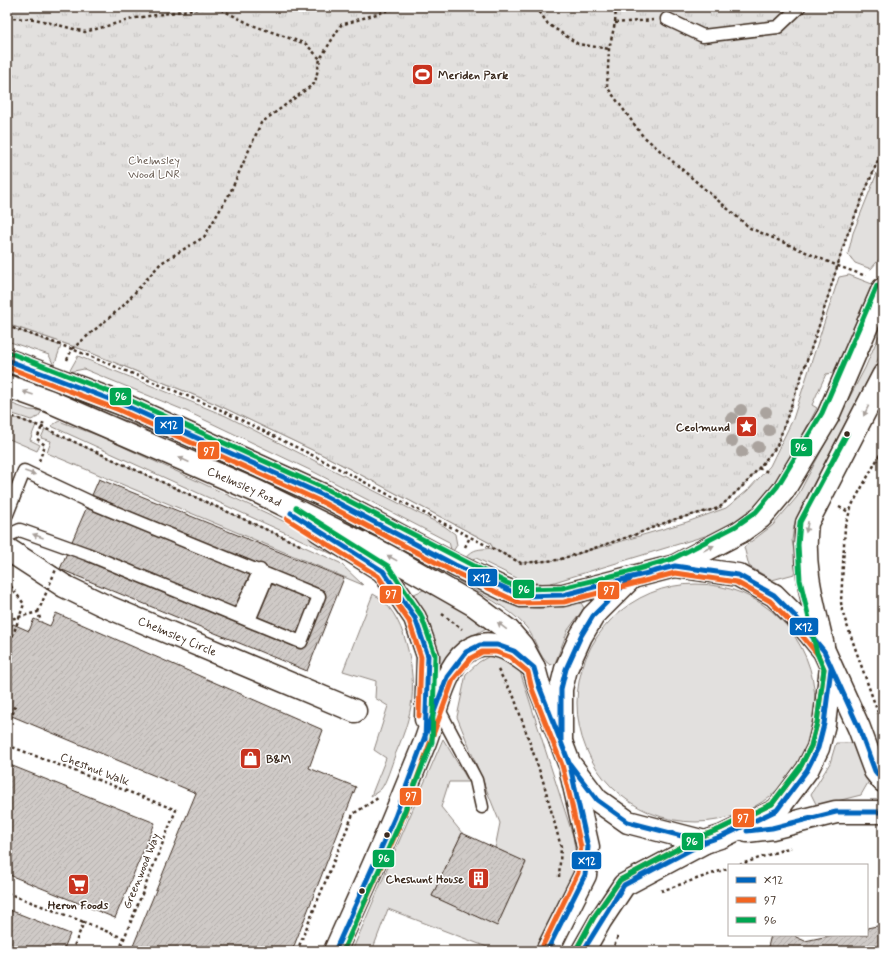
<svg xmlns="http://www.w3.org/2000/svg" width="890" height="958" font-family="Mynerve,sans-serif">
<style>
.grass{fill:#e2e0de;stroke:#8e857e}
.park{fill:url(#park-tufts);stroke:#8e857e}
.building{fill:url(#building-hatch);stroke:#3b2a1e}
.lines{fill:none;stroke-linecap:round;stroke-linejoin:round}
.lane-casing{stroke:#3b2a1e;stroke-width:15}
.street-casing{stroke:#3b2a1e;stroke-width:25}
.secondary-casing{stroke:#3b2a1e;stroke-width:25}
.path{stroke:#3b2a1e;stroke-width:2.5;stroke-dasharray:3 3;stroke-linecap:butt}
.lane{stroke:#fff;stroke-width:12}
.street{stroke:#fff;stroke-width:22}
.secondary{stroke:#fff;stroke-width:22}
.path-bridge{stroke:#3b2a1e;stroke-width:2.5;stroke-dasharray:3 3;stroke-linecap:butt}
.bus-1-casing{stroke:#fff;stroke-width:8}
.bus-2-casing{stroke:#fff;stroke-width:8}
.bus-3-casing{stroke:#fff;stroke-width:8}
.bus-1{stroke:#0065bd;stroke-width:5}
.bus-2{stroke:#f26522;stroke-width:5}
.bus-3{stroke:#00a651;stroke-width:5}
.tree{fill:#aaa39e}
.oneway{fill:#a79f9a}
.bus-dot{fill:#3b2a1e;stroke:#fff;stroke-width:1.5}
.labels{text-anchor:middle;stroke-width:3;stroke-linejoin:round;paint-order:stroke}
.poi-label{font-size:12px;font-weight:bold;fill:#3b2a1e;stroke:#fff;text-anchor:start}
.park-label{font-size:12px;fill:#65584e;stroke:#fff}
.street-label{font-size:12px;fill:#3b2a1e;stroke:#fff}
.line-badge{stroke:#fff;stroke-width:1.5}
.badge-label{font-size:11px;text-anchor:middle;font-weight:bold;fill:#fff}
</style>
<defs>
<pattern id="park-tufts" width="24" height="20" patternUnits="userSpaceOnUse"><rect width="24" height="20" fill="#e2e0de"/><path d="M3 7l-1-3M5 7V3M7 7l1-3M15 17l-1-3M17 17v-4M19 17l1-3" fill="none" stroke="#c3c0be"/></pattern>
<pattern id="building-hatch" width="6" height="6" patternUnits="userSpaceOnUse"><rect width="6" height="6" fill="#cfcac7"/><path d="M-1 1l2-2M0 6l6-6M5 7l2-2" fill="none" stroke="#b3aeaa"/></pattern>
</defs>
<rect width="100%" height="100%" fill="#fff"/>
<filter id="ink" filterUnits="userSpaceOnUse"><feTurbulence type="fractalNoise" baseFrequency=".025" numOctaves="2"/><feDisplacementMap in="SourceGraphic" scale="8" xChannelSelector="R" yChannelSelector="G"/><feConvolveMatrix kernelMatrix="1 2 1 2 8 2 1 2 1" color-interpolation-filters="sRGB"/></filter>
<g filter="url(#ink)">
<path class="grass" d="M883,158V251L881,257L871,269L855,263L848,254L853,233Z
M849,275L872,284L869,293L870,297L833,373L826,374L812,405L817,408L785,468L766,499L745,517L718,532L548,584L525,582L476,558L463,561C474,547 477,550 493,548L490,543L329,458L216,404L84,350L7,324L759,468L748,481L719,508L672,520L571,556L687,522L726,508L747,491L770,466L793,419L836,286L839,277Z
M7,326L61,346L54,366L49,355L7,341Z
M883,326V348L874,368L804,502L794,526L792,540L798,573L772,580L749,566L744,547L773,525L797,497L865,368Z
M78,356L226,416L444,526L455,534L457,545L452,553L449,542L314,472L186,411L84,369L69,372Z
M62,388L184,437L446,567L442,574L334,517L179,442L58,394Z
M7,402L29,410L42,411L38,417L31,420L7,412Z
M7,415L36,425L30,440L40,445L37,451L7,438Z
M59,421L102,437L273,516L338,549L380,582L341,558L51,426Z
M45,429L340,563L363,585L47,453L51,441L41,438Z
M459,575C481,586 509,604 533,608C549,610 565,604 580,601L584,608L568,630L555,663L550,665C538,657 536,638 526,627C508,606 480,594 457,580Z
M577 703a119 119 0 1 1 238 0a119 119 0 1 1-238 0Z
M433,586L488,627C477,634 463,639 454,649C448,656 446,667 437,671L414,594Z
M373,594C405,609 417,673 411,706C408,723 402,739 395,755C392,764 386,783 381,789C378,792 374,794 371,796L386,758L374,750L388,706L375,698L376,681L343,671Z
M495,653L510,660L520,671L573,836L576,855L575,870L535,951H486L487,947L388,909L372,951H352L443,739L469,782H449L441,807L462,833L432,896L497,925L526,863L495,848L500,823L457,717L466,674L479,662Z
M836,743H854L869,781L861,795L817,806L811,794L830,763Z"/>
<path class="park" d="M7,7H883V148L846,238L818,329L777,446L748,481L719,508L672,520L634,535L558,560L521,563L494,549L490,543L329,458L216,404L84,350L7,324Z"/>
<path class="building" d="M99,479L344,578L307,671L60,569Z
M56,613L323,730L309,768L356,787L292,951H131L196,793L7,714V634L13,624L29,631L34,619L50,626Z
M10,765L155,823L115,918L7,874V772Z
M462,833L526,862L497,926L432,896Z
M7,909L70,934L63,951H7Z
M882,925L883,945L874,948L875,951H767L771,935H795L796,937L805,941L833,935H867V928Z"/>
<g class="lines">
<defs>
<path id="lane" d="M667,19L703,36L778,27L799,7
M7,514L24,471L90,502L319,596L301,642L87,554L20,530L7,536
M240,612L260,570
M250,618L268,575
M437,706L476,780L482,807"/>
<g id="street">
<path d="M319,531L383,571L415,618L428,656L426,719"/>
<path id="s1" d="M7,549L64,586L101,604L355,711"/>
<path d="M335,951C355,906 376,861 395,815C405,791 415,766 425,742C435,716 444,669 466,652C490,633 515,653 534,668"/>
</g>
<g id="secondary">
<path d="M7,360L122,404L325,496L455,565L504,589L522,596L563,595L675,566L738,575L774,595L796,617L824,651L859,728L875,771L883,781"/>
<path id="s2" d="M7,386L49,401L258,492L386,555L474,605L508,630L522,646L534,668L539,686L561,742"/>
<path d="M675,566L740,532L761,517L783,491L828,416L883,289"/>
<path d="M630,579L593,616L581,636L566,669L561,689V742L569,763L597,800L628,822L705,842"/>
<path d="M823,646C813,603 802,567 807,523L883,376"/>
<path d="M747,831L772,828L836,812H883"/>
<path d="M547,951L585,875L588,847L571,772"/>
<path d="M583,951L600,921L624,885L705,842L723,836L777,810L807,770L818,748L824,724L831,668"/>
</g>
</defs>
<use href="#lane" class="lane-casing"/>
<use href="#street" class="street-casing"/>
<use href="#secondary" class="secondary-casing"/>
<path class="path" d="M216,7L252,25L306,44L320,59
M536,7L548,24L578,44L609,49
M616,7L615,23L609,49L607,87L642,135L750,228L838,266L866,276
M7,18L35,19L85,32L136,18L209,7
M615,23L653,20
M7,326L72,349L219,409L326,462L470,537
M67,360L72,349L123,306L161,263L204,237L230,193L261,123L315,83L320,59L341,25L399,7
M7,415L42,427L302,546
M39,461L45,445L37,439L44,421
M759,468L770,473
M839,507L849,512
M465,547L470,537L521,563L558,560L634,535L672,520L719,508L748,481L777,446L818,329L846,238L883,148
M7,581L24,604L7,652
M442,614L462,629
M7,620L38,612L41,622
M498,670L514,697L544,784L561,847L559,877
M7,705L15,708L7,728
M878,713L842,611L841,602L845,526L852,505L883,449
M7,745L176,810L119,951
M739,865L791,847
M661,891L729,868
M7,893L84,922
M72,951L84,922L123,938
M297,951L353,814L378,798
M612,951L618,936"/>
<use href="#lane" class="lane"/>
<use href="#street" class="street"/>
<use href="#secondary" class="secondary"/>
<path class="path-bridge" d="M38,612L57,567"/>
<defs>
<path id="bus-1" d="M7,360L122,404L325,496L455,565L522,596L563,595L675,566L738,575L774,595L796,617L824,651L859,728L875,771L883,781
M291,513L383,571L415,618L428,656L425,740
M630,579L593,616L581,636L566,669L561,689V742L569,763L597,800L628,822L705,842
M747,831L772,828L836,812H883
M548,949L585,875L588,847L570,766
M335,951L395,817L447,677L466,652L480,645H497L514,651L534,668L539,686L561,742
M583,951L624,885L705,842L723,836L777,810L807,770L818,748L824,724L831,668"/>
<path id="bus-2" d="M7,367L119,410L322,502L452,571L520,603L564,602L675,573L736,582L770,601L791,622L818,655L824,669L817,723L811,746L801,766L772,804L720,829L702,836L620,880L594,917L577,948
M287,519L378,576L409,621L421,657L419,716
M343,951L402,820L453,680L471,658L482,652H496L510,657L528,672L532,689L562,765L571,801L581,847L578,873L543,945"/>
<path id="bus-3" d="M10,353L125,398L328,490L507,583L523,589L562,588L628,572L672,559L736,526L756,512L777,487L822,413L877,286
M296,508L388,566L421,615L435,655L432,742L401,820L343,951
M577,948L594,917L620,880L702,836L720,829L772,804L801,766L811,746L817,723L824,669L817,653L800,580L798,545L800,522L847,434"/>
</defs>
<use href="#bus-1" class="bus-1-casing"/>
<use href="#bus-2" class="bus-2-casing"/>
<use href="#bus-3" class="bus-3-casing"/>
<use href="#bus-1" class="bus-1"/>
<use href="#bus-2" class="bus-2"/>
<use href="#bus-3" class="bus-3"/>
</g>
<g class="tree">
<circle cx="741" cy="410" r="6"/>
<circle cx="766" cy="412" r="6"/>
<circle cx="732" cy="418" r="6"/>
<circle cx="769" cy="430" r="6"/>
<circle cx="732" cy="441" r="6"/>
<circle cx="758" cy="447" r="6"/>
<circle cx="742" cy="452" r="6"/>
</g>
<defs><path id="oneway-solid" d="M-6-.8H1V-3.2L6.5 0L1 3.2V.8H-6Z"/></defs>
<g class="oneway">
<use href="#oneway-solid" transform="translate(28 393) rotate(-160)"/>
<use href="#oneway-solid" transform="translate(866 411) rotate(116)"/>
<use href="#oneway-solid" transform="translate(184 460) rotate(-156)"/>
<use href="#oneway-solid" transform="translate(30 473) rotate(19)"/>
<use href="#oneway-solid" transform="translate(807 527) rotate(101)"/>
<use href="#oneway-solid" transform="translate(38 536) rotate(-160)"/>
<use href="#oneway-solid" transform="translate(709 548) rotate(-27)"/>
<use href="#oneway-solid" transform="translate(392 558) rotate(-151)"/>
<use href="#oneway-solid" transform="translate(502 626) rotate(-143)"/>
</g>
</g>
<defs>
<symbol id="stadium-square" viewBox="-11 -11 22 22"><rect x="-9" y="-9" width="18" height="18" rx="4" fill="#c8321e" stroke="#fff"/><path d="M0-5a6.5 5 0 1 0 0 10a6.5 5 0 1 0 0-10ZM-3.5-1.8h7v3.6h-7Z" fill="#fff"/></symbol>
<symbol id="sight-square" viewBox="-11 -11 22 22"><rect x="-9" y="-9" width="18" height="18" rx="4" fill="#c8321e" stroke="#fff"/><path d="M0-6L1.8-2.2L6-1.7L2.9 1.2L3.7 5.4L0 3.3L-3.7 5.4L-2.9 1.2L-6-1.7L-1.8-2.2Z" fill="#fff"/></symbol>
<symbol id="shop-square" viewBox="-11 -11 22 22"><rect x="-9" y="-9" width="18" height="18" rx="4" fill="#c8321e" stroke="#fff"/><path d="M-5-2.5h2.3a2.7 3.5 0 0 1 5.4 0H5L5.5 6h-11ZM-1.5-2.5h3a1.5 2.3 0 0 0-3 0Z" fill="#fff"/></symbol>
<symbol id="building-square" viewBox="-11 -11 22 22"><rect x="-9" y="-9" width="18" height="18" rx="4" fill="#c8321e" stroke="#fff"/><path d="M-4-6H4V6H1V3H-1V6H-4ZM-2.5-4.3h1.7v1.8h-1.7ZM.8-4.3h1.7v1.8H.8ZM-2.5-1h1.7V.8h-1.7ZM.8-1h1.7V.8H.8Z" fill="#fff"/></symbol>
<symbol id="supermarket-square" viewBox="-11 -11 22 22"><rect x="-9" y="-9" width="18" height="18" rx="4" fill="#c8321e" stroke="#fff"/><path d="M-6-5.5h2.5l.6 2H6L4.5 2H-2.5L-4.4-4H-6ZM-1.5 3.2a1.3 1.3 0 1 0 .1 0ZM3 3.2a1.3 1.3 0 1 0 .1 0Z" fill="#fff"/></symbol>
</defs>
<g fill-rule="evenodd">
<use href="#stadium-square" x="410" y="62" width="25" height="25"/>
<use href="#sight-square" x="734" y="414" width="25" height="25"/>
<use href="#shop-square" x="238" y="746" width="25" height="25"/>
<use href="#building-square" x="466" y="866" width="25" height="25"/>
<use href="#supermarket-square" x="66" y="872" width="25" height="25"/>
</g>
<g class="bus-dot">
<circle cx="847" cy="434" r="3.5"/>
<circle cx="387" cy="835" r="3.5"/>
<circle cx="362" cy="891" r="3.5"/>
</g>
<g class="labels">
<g class="poi-label">
<text x="438" y="79">Meriden Park</text>
<text x="730" y="431" text-anchor="end">Ceolmund</text>
<text x="266" y="763">B&amp;M</text>
<text x="464" y="883" text-anchor="end">Cheshunt House</text>
<text x="78" y="909" text-anchor="middle">Heron Foods</text>
</g>
<g class="park-label">
<text x="154" y="164">Chelmsley<tspan x="154" dy="14">Wood LNR</tspan></text>
</g>
<g class="street-label">
<text dy="4" stroke="none"><textPath href="#s2" startOffset="258">Chelmsley Road</textPath></text>
<text dy="4" stroke="none"><textPath href="#s1" startOffset="192">Chelmsley Circle</textPath></text>
<text transform="translate(95 769) rotate(21)" y="4">Chestnut Walk</text>
<text transform="translate(141 871) rotate(-68)" y="4">Greenwood Way</text>
</g>
</g>
<g class="line-badge">
<rect x="109" y="387" width="23" height="19" rx="4" fill="#00a651"/>
<rect x="154" y="416" width="30" height="19" rx="4" fill="#0065bd"/>
<rect x="790" y="438" width="23" height="19" rx="4" fill="#00a651"/>
<rect x="197" y="441" width="23" height="19" rx="4" fill="#f26522"/>
<rect x="467" y="568" width="31" height="19" rx="4" fill="#0065bd"/>
<rect x="512" y="579" width="23" height="20" rx="4" fill="#00a651"/>
<rect x="597" y="581" width="23" height="19" rx="4" fill="#f26522"/>
<rect x="379" y="585" width="23" height="19" rx="4" fill="#f26522"/>
<rect x="789" y="617" width="30" height="19" rx="4" fill="#0065bd"/>
<rect x="399" y="787" width="23" height="19" rx="4" fill="#f26522"/>
<rect x="732" y="808" width="23" height="20" rx="4" fill="#f26522"/>
<rect x="681" y="832" width="23" height="19" rx="4" fill="#00a651"/>
<rect x="372" y="849" width="23" height="19" rx="4" fill="#00a651"/>
<rect x="571" y="851" width="31" height="19" rx="4" fill="#0065bd"/>
</g>
<g class="badge-label">
<text x="121" y="400">96</text>
<text x="169" y="429">X12</text>
<text x="801" y="451">96</text>
<text x="209" y="455">97</text>
<text x="482" y="582">X12</text>
<text x="524" y="593">96</text>
<text x="609" y="594">97</text>
<text x="391" y="598">97</text>
<text x="804" y="631">X12</text>
<text x="411" y="800">97</text>
<text x="743" y="822">97</text>
<text x="692" y="845">96</text>
<text x="384" y="862">96</text>
<text x="587" y="865">X12</text>
</g>
<rect width="890" height="958" fill="none" stroke="#fff" stroke-width="24"/>
<rect x="12" y="12" width="866" height="934" fill="none" stroke="#3b2a1e" stroke-width="1.5" filter="url(#ink)"/>
<rect x="728" y="864" width="140" height="72" fill="#ffffff" stroke="#b1aaa5"/>
<rect x="736" y="877" width="20" height="6" fill="#0065bd" stroke="#b1aaa5"/>
<text x="764" y="884" font-size="12" fill="#3b2a1e">X12</text>
<rect x="736" y="897" width="20" height="6" fill="#f26522" stroke="#b1aaa5"/>
<text x="764" y="904" font-size="12" fill="#3b2a1e">97</text>
<rect x="736" y="917" width="20" height="6" fill="#00a651" stroke="#b1aaa5"/>
<text x="764" y="924" font-size="12" fill="#3b2a1e">96</text>
</svg>
